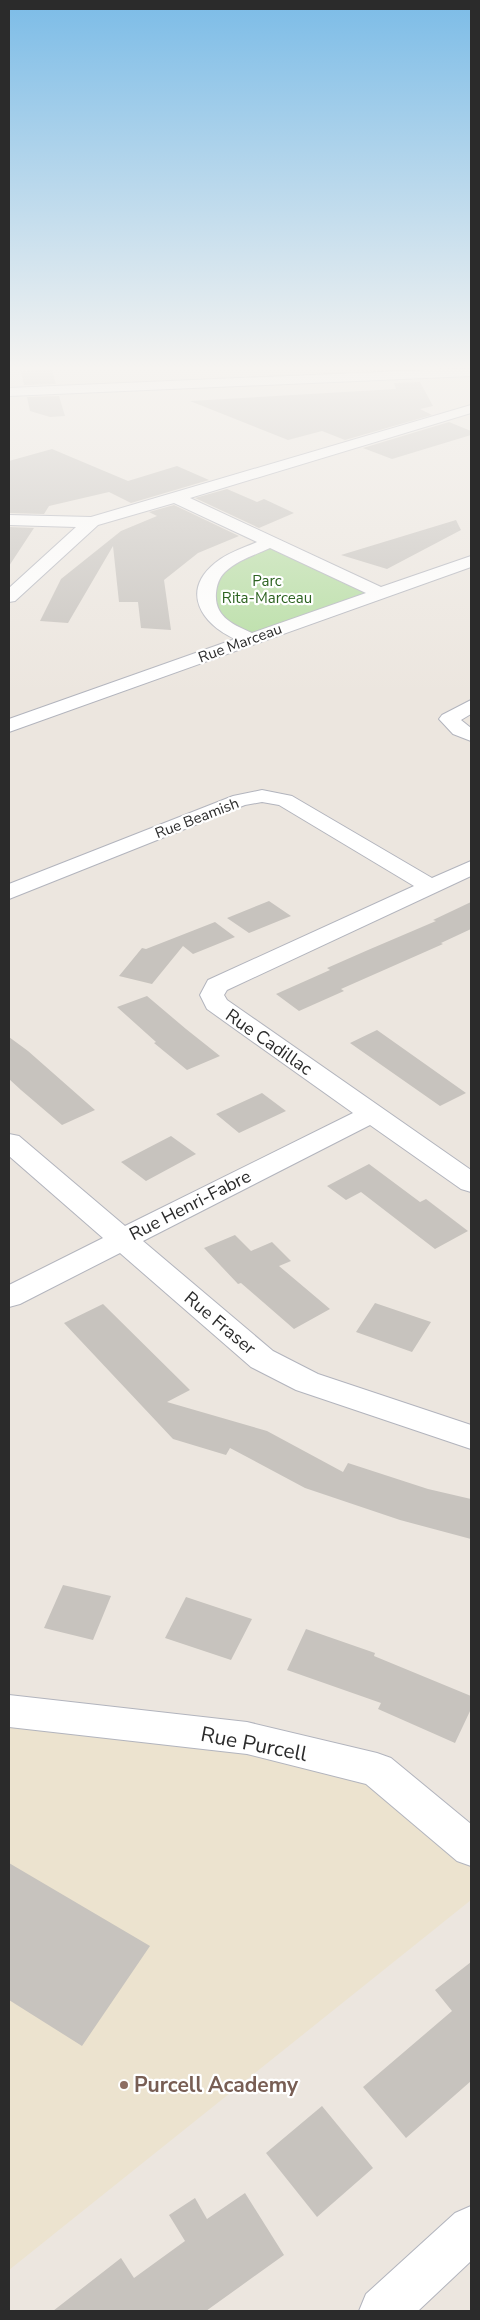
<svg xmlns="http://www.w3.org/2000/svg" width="480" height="2320" font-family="'Nunito Sans',sans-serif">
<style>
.education{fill:#ece3cf}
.green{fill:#b4dda0}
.building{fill:#c7c3be}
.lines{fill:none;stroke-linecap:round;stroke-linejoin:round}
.street-casing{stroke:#b2b4bd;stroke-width:2}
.street{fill:#fff;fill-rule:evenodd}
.education-dot{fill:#8d6e63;stroke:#fff;stroke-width:2}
.labels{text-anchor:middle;stroke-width:4.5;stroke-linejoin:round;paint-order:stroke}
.far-park-label{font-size:15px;fill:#2d6321;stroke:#fff}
.far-street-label{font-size:15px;fill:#2b2b2b;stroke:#fff}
.street-label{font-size:18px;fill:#2b2b2b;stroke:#fff}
.near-street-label{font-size:21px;fill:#2b2b2b;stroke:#fff}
.near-education-label{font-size:21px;font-weight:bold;fill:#785e54;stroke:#fff;text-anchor:start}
</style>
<rect width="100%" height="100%" fill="#ece6df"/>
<path class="education" d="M9,1711L247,1738L377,1770L471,1848V1900L9,2270Z"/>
<path class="green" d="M275,543L380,593L250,639L217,620L211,576Z"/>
<path class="building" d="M52,370L56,384L24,385L21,371Z
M420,382L433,406L420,409L432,415L345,440L322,431L288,440L190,401L396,389L394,383Z
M59,396L65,416L50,417L30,411L27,397Z
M449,422L471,431V435L392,459L363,448Z
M52,449L128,481L177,466L209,480L131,503L109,492L49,506L44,514L9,513V461Z
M227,489L257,502L264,499L294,513L259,528L195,498Z
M174,505L239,536L198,553L164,580L171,630L141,628L138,602H119L113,546L68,623L40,621L61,579L121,531L157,516L149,512Z
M456,520L461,530L387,569L341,555Z
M9,527L34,528L9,566Z
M269,901L291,916L249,933L227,918Z
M471,902V929L441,943L443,944L341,989L344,991L299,1011L276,994L330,970L327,968L368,950L436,921L433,920Z
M215,922L235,937L193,954L183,946L152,984L119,976L142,948L146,949Z
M147,996L186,1029L220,1056L187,1070L154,1043L156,1042L117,1007Z
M377,1030L466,1093L440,1106L350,1043Z
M9,1037L28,1051L95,1110L62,1125L21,1090L9,1079Z
M262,1093L286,1111L239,1133L216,1114Z
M171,1136L196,1154L146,1181L121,1162Z
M369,1164L420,1202L426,1199L468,1231L435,1249L361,1192L346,1200L327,1186Z
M235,1235L251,1251L272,1242L291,1261L279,1266L330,1309L294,1329L241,1283L238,1284L204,1248Z
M375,1303L431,1322L412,1352L356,1332Z
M103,1304L190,1390L167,1402L267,1431L343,1472L348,1463L428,1489L471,1499V1539L400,1520L305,1488L230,1448L226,1455L173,1439L64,1323Z
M63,1585L111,1596L93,1640L44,1628Z
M186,1597L252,1619L231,1660L165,1638Z
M306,1629L375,1653L374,1656L471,1696V1709L455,1743L378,1709L381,1703L287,1670Z
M9,1863L150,1946L82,2046L9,2000Z
M471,1962V2081L406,2138L363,2087L452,2011L435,1990Z
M322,2106L373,2168L317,2217L266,2153Z
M245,2193L284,2255L206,2311H53L121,2258L134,2278L185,2241L169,2215L195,2198L207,2219Z"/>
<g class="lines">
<defs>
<path id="street" d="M450,369H471V376L9,396V388Z
M471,405V413L190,498L381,587L471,556V567L9,732V719L235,639C202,624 180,592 215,563C227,553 243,548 257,542L174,503L98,525L15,601L9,602V588L76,527L9,525V515L91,517ZM270,548L366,593L252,633C234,625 214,617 216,593C217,584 219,578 225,572C238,560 255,555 270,548Z
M471,700V714L461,720L471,728V741L453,734L439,719L442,715Z
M262,790L292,796L432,878L471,861V876L227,990L224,995L227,1000L471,1170V1192L461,1189L370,1125L143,1241L273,1351L318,1374L471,1425V1449L296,1390L251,1367L120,1253L20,1304L9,1307V1285L103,1238L9,1156V1134L19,1136L125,1226L353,1113L207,1009L200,995L208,980L414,886L279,805L262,802L245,805L9,899V884L233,796Z
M9,1695L247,1722L377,1753L391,1758L471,1824V1866L457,1861L366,1784L247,1754L9,1727Z
M471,2206V2261L418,2311H359L366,2294L455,2213Z"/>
</defs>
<use href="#street" class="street-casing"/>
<use href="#street" class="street"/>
</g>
<linearGradient id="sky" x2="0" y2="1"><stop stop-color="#7cbce7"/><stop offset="0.53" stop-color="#f6f4f1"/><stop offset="1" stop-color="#f6f4f1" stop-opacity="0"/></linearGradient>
<rect width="480" height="694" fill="url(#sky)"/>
<circle class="education-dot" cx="124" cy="2085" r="5"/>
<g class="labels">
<g class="far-park-label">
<text x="267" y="586">Parc<tspan x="267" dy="17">Rita-Marceau</tspan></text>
</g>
<g class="far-street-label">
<text transform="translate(240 643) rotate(-20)" y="5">Rue Marceau</text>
<text transform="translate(197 818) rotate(-21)" y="5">Rue Beamish</text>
</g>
<g class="street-label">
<text transform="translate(269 1042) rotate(35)" y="6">Rue Cadillac</text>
<text transform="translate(190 1205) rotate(-27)" y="6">Rue Henri-Fabre</text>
<text transform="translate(220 1323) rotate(40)" y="6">Rue Fraser</text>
</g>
<g class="near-street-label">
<text transform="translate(254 1744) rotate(11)" y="7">Rue Purcell</text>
</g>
<g class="near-education-label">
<text x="134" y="2092">Purcell Academy</text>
</g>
</g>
<rect width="480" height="2320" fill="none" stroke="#2b2b2b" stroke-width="20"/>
</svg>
